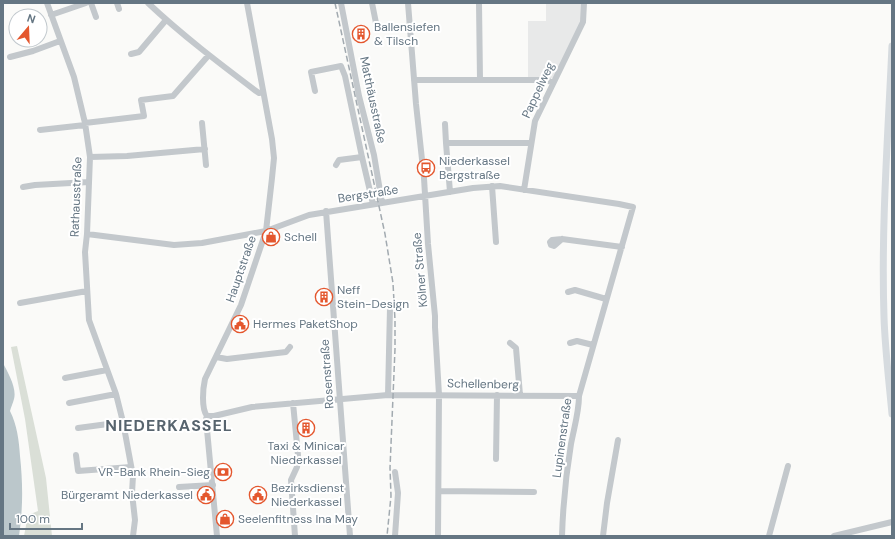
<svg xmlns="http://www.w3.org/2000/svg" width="895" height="539" font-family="'DM Sans',sans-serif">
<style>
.built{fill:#e8e9e9}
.green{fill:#dadfd7}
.water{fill:#bbc7cb}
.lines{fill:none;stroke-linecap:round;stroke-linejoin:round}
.minor{stroke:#c3c8cc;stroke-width:6}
.major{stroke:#d6dbdf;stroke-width:7}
.rail{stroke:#a2aab0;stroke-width:1.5;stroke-dasharray:6 3;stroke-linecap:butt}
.labels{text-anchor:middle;stroke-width:4;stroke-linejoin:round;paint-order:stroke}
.poi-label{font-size:12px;fill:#657683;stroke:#fff;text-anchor:start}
.street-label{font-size:12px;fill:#657683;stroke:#fff}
.district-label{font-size:16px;font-weight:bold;letter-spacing:1px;fill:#57646e;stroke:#fff}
</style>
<rect width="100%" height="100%" fill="#fafaf8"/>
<path class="built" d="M546,3H583L582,21L554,78H528V21H546Z"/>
<path class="green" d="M17,346L46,478L52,536H24L28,515L38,511L25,419L11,347Z"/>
<path class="water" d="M3,363C8,373 17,388 14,399C13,403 11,407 10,411C17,425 19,440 20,456C23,484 23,508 19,536H3Z"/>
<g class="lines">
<path class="minor" d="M47,3L74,77L85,123L90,157L87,234L85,252L89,320L116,394L123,422L133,476L132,493L135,520L133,536
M91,3L96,17
M117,3L119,9
M148,3C182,35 219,63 256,91L259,93L263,92
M341,3L359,96L374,155L382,203
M372,3L376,23
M408,3L416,104L424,178L428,244L435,316V327L439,395L438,536
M479,3L480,80
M51,15L86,3
M131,54L139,52L166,20
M10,57L33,51L60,41
M414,80H547L553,83
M315,91L311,72L341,66L345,76L362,157L373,204
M85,123L144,116L141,100L173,96L208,56
M202,123L206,165
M445,124L446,143
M40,130L85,125
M90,157L127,156L205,149
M336,165L339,160L362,157
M492,186L496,242
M23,187L35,185L89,182
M524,190L535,121L583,22L584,3
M450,192L446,143H531
M326,211L350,536
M87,234L174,245L202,243L266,231L309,215L473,188L500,186L619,204L633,207L579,396C579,412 574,428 571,444C566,474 563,505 562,536
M562,239L554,246L551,245L550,242L552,240L562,239L622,247
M568,292L575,290L606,299
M20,303L87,291
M510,343L516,348L520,395
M570,343L577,341L593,345
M216,357L227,359L286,352L290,347
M65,378L107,370
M388,395L390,308
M69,403L116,394
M293,403L298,455L297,467L291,480L295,536
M207,416H214L252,407L388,395L579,396
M78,428L123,422
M76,455L78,471L131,467
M496,459L497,395
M395,472L398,493L395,536
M179,487L213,485
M439,491L534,492
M217,536L206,419L207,416C201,408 203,388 205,379L241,305L266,231L272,178L274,158L272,139L247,3
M603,536L607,503L618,440
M769,536L788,466
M834,536L892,522"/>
<path class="major" d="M892,46C888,136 881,226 884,317C885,349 889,381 892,414"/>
<path class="rail" d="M335,3L385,234L393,283L395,320V349L390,468L391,496L387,536"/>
</g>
<defs>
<symbol id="building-ring" viewBox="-11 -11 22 22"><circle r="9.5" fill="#fff" stroke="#e4572e" stroke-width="1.5"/><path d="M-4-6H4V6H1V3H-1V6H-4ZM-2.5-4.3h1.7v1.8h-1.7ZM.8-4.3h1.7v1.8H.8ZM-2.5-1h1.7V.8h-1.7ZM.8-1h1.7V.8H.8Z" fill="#e4572e"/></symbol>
<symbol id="bus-ring" viewBox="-11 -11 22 22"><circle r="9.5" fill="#fff" stroke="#e4572e" stroke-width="1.5"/><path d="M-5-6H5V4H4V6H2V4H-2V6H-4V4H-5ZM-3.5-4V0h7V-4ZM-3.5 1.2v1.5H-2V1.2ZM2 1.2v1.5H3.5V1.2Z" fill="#e4572e"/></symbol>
<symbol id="shop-ring" viewBox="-11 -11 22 22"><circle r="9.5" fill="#fff" stroke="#e4572e" stroke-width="1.5"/><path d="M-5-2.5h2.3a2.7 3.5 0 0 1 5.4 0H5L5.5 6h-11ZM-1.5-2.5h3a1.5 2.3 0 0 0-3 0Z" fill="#e4572e"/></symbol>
<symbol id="civic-ring" viewBox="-11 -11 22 22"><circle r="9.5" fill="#fff" stroke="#e4572e" stroke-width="1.5"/><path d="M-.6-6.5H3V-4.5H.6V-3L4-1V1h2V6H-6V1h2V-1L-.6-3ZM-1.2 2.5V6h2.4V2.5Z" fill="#e4572e"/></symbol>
<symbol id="bank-ring" viewBox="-11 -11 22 22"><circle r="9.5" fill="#fff" stroke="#e4572e" stroke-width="1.5"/><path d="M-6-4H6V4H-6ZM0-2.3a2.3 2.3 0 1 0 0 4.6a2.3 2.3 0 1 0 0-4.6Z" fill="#e4572e"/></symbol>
</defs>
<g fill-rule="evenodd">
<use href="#building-ring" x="351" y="24" width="20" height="20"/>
<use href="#bus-ring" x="416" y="158" width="20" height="20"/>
<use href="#shop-ring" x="261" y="227" width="20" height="20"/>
<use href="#building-ring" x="314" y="287" width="20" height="20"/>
<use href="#civic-ring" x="230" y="314" width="20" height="20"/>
<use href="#building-ring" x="296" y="418" width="20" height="20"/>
<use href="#bank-ring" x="213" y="462" width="20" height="20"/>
<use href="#civic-ring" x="196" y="485" width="20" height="20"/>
<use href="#civic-ring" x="248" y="485" width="20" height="20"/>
<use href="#shop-ring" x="215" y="509" width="20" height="20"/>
</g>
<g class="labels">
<g class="poi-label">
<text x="374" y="31">Ballensiefen<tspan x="374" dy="14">&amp; Tilsch</tspan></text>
<text x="439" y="165">Niederkassel<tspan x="439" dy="14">Bergstraße</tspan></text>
<text x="284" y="241">Schell</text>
<text x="337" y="294">Neff<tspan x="337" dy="14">Stein-Design</tspan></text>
<text x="253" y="328">Hermes PaketShop</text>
<text x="306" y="450" text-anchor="middle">Taxi &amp; Minicar<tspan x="306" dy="14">Niederkassel</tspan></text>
<text x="210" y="476" text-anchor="end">VR-Bank Rhein-Sieg</text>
<text x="271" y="492">Bezirksdienst<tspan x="271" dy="14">Niederkassel</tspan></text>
<text x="193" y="499" text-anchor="end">Bürgeramt Niederkassel</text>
<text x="238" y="523">Seelenfitness Ina May</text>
</g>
<g class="street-label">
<text transform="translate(538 90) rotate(-65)" y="4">Pappelweg</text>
<text transform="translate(373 100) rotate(78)" y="4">Matthäusstraße</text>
<text transform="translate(368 194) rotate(-9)" y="4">Bergstraße</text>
<text transform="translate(76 197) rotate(-88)" y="4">Rathausstraße</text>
<text transform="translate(241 269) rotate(-71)" y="4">Hauptstraße</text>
<text transform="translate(420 270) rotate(-95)" y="4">Kölner Straße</text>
<text transform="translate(327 374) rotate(-94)" y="4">Rosenstraße</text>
<text transform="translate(483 384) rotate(1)" y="4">Schellenberg</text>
<text transform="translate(562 438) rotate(-82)" y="4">Lupinenstraße</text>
</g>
<g class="district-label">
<text x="169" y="431">NIEDERKASSEL</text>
</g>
</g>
<rect width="895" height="539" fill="none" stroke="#657683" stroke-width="8"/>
<g transform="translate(28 28) rotate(19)"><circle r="19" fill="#ffffff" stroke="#c1c8cd"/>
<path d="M0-3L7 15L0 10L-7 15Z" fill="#e4572e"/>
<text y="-6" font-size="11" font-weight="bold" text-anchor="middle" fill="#657683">N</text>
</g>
<path d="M10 523v6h72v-6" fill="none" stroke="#657683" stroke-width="2"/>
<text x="16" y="523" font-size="12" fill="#657683" stroke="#ffffff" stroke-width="3" paint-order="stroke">100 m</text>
</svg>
